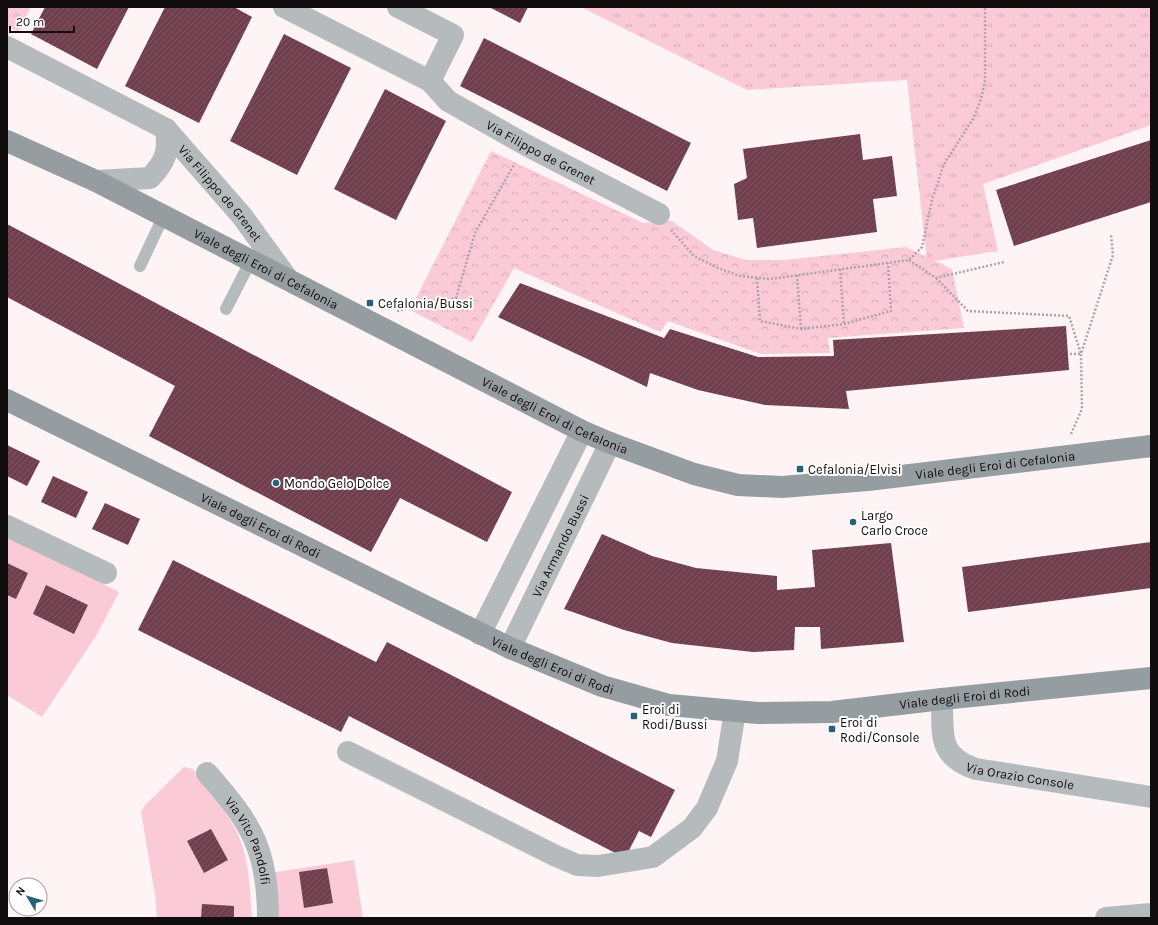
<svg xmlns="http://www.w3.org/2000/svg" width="1158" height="925" font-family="Karla,sans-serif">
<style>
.grass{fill:url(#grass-tufts)}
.park{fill:url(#park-crowns)}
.garden{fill:#fbcad7}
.building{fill:url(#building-hatch)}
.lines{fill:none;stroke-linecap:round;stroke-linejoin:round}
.path{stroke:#aca4a6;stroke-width:2.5;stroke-dasharray:2 2;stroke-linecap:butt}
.lane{stroke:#b5babd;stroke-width:12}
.street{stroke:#b5babd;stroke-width:22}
.secondary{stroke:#969da1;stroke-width:22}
.poi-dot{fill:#29617b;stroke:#fff;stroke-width:1.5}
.labels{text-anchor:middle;stroke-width:4;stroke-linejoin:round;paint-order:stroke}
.street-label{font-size:13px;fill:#110c0e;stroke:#fff}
.poi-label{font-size:13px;fill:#110c0e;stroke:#fff;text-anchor:start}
</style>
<defs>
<pattern id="grass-tufts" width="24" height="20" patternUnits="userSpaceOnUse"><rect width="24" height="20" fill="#fbcad7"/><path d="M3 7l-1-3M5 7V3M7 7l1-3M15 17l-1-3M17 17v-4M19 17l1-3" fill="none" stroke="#d6acb7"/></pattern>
<pattern id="park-crowns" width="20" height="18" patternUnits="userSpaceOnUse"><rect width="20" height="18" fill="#fbcad7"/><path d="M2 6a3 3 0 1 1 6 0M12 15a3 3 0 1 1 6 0" fill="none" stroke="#d6acb7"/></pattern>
<pattern id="building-hatch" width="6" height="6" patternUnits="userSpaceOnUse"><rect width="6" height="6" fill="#713e4e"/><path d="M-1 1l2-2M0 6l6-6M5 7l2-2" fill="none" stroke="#7f5663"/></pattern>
</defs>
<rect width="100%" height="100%" fill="#fef4f6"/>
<path class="grass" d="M7,7H31L18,32L7,26Z
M581,7H1151V125L983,184L998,251L927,262L907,80L747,90Z"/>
<path class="park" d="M491,151L643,223L672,221L713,250L746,260H784L906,247L952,269L964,328L828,338L830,353L761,354L668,321L660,332L514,268L472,342L410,310Z"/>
<path class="garden" d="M7,535L119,592L96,636L42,717L7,695Z
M184,767L193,769C209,792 236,821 243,848C250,871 250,895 252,918H157L155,894L141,812L145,805Z
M354,860L363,918H275L270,873Z"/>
<path class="building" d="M45,7H129L97,69L31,34Z
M165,7H234L252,17L199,123L125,86Z
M489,7H528L520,23Z
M284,34L351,68L297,175L230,141Z
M484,38L691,143L667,191L460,86Z
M385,89L446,121L396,220L334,189Z
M860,134L863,160L892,156L897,196L873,199L877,232L757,248L753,218L738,220L734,184L747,178L743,149Z
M1151,140V202L1014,246L996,190Z
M7,224L512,492L487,542L400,498L371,552L149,436L175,386L7,297Z
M520,283L664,338L670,329L758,357L834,356L833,340L1066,326L1069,370L846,391L849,409L765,405L698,390L650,373L647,387L498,317Z
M7,445L40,461L27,486L7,476Z
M53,476L88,492L76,518L41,502Z
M105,503L140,519L128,545L92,529Z
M602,534L652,556L696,568L777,576V590L815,587L812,550L891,543L904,642L821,649L820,627H795L794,650L753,652L672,643L624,630L564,609Z
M1151,542V588L968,612L962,567Z
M173,560L376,662L387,642L675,790L651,837L639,831L625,858L349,716L341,732L138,630Z
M7,563L28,573L16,599L7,595Z
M46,585L88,605L74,634L33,614Z
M211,829L228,860L204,873L187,841Z
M327,868L333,903L304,908L299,872Z
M202,904L234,906V918H201Z"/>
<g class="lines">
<path class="path" d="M671,230L694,256L718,268L740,276L770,279L909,260L922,247L932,200L944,164L973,119L981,99L985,81V7
M909,260L936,278L1004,262
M840,269L844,324
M797,275L801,328
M757,278L760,321L801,329L844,324L891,311L888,263
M936,278L968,311L1069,316L1081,354H1068
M397,311L456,298L475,233L515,163
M1071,434L1082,409L1081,354L1113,255L1111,234"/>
<path class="lane" d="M140,266L164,215
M226,309L251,260"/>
<g class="street">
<path d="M284,7L430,81L453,35L398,7"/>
<path id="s1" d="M7,47L166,129L242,216L287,278"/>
<path id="s2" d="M430,81L448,101L526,145L659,214"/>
<path d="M96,181L150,178C166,161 169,152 166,129"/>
<path d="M7,526L106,573"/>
<path d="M480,634L582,431"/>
<path id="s3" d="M510,648L610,443"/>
<path id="s4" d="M942,699C943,734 937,756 976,769L1151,797"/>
<path d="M348,752L556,856L577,865L598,866L653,857L692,828L707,808L727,761L735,711"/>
<path id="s5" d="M207,773C251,823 268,849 268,918"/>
<path d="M1106,918L1151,914"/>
</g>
<g class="secondary">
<path id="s6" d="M7,141L96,181L582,431L610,443L694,474L738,485L782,487L868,480L1151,446"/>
<path id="s7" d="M7,400L510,648L602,686L669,705L758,713L832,712L942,699L1151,678"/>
</g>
</g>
<g class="poi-dot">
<rect x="366" y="299" width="8" height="8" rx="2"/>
<rect x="796" y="465" width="8" height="8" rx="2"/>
<circle cx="276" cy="483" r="4"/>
<circle cx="853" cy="522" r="4"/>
<rect x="630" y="712" width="8" height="8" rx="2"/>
<rect x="828" y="725" width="8" height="8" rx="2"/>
</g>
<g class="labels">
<g class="street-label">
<text dy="5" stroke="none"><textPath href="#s2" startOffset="133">Via Filippo de Grenet</textPath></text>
<text dy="5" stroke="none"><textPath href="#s1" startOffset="263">Via Filippo de Grenet</textPath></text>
<text dy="5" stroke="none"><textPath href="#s6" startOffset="289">Viale degli Eroi di Cefalonia</textPath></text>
<text dy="5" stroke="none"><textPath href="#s6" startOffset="613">Viale degli Eroi di Cefalonia</textPath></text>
<text dy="5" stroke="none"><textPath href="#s6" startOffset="1068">Viale degli Eroi di Cefalonia</textPath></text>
<text dy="5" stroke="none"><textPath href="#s7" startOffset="283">Viale degli Eroi di Rodi</textPath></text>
<text dy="5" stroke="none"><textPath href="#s3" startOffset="114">Via Armando Bussi</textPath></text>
<text dy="5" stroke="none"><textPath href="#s7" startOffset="607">Viale degli Eroi di Rodi</textPath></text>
<text dy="5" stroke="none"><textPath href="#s7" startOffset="1027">Viale degli Eroi di Rodi</textPath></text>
<text dy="5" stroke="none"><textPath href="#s4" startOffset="131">Via Orazio Console</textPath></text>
<text dy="5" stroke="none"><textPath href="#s5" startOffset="81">Via Vito Pandolfi</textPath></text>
</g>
<g class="poi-label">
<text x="378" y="308">Cefalonia/Bussi</text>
<text x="808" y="474">Cefalonia/Elvisi</text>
<text x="284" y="488">Mondo Gelo Dolce</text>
<text x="861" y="520">Largo<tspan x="861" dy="15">Carlo Croce</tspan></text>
<text x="642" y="714">Eroi di<tspan x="642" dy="15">Rodi/Bussi</tspan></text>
<text x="840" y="727">Eroi di<tspan x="840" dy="15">Rodi/Console</tspan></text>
</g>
</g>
<rect width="1158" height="925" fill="none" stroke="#110c0e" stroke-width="16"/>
<g transform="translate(28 897) rotate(308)"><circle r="19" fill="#ffffff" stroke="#a09e9f"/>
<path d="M0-3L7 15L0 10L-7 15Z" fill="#29617b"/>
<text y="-6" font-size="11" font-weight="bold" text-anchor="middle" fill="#110c0e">N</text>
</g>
<path d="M10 26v6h64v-6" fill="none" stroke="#110c0e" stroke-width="2"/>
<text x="16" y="26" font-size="12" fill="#110c0e" stroke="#ffffff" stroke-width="3" paint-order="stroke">20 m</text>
</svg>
